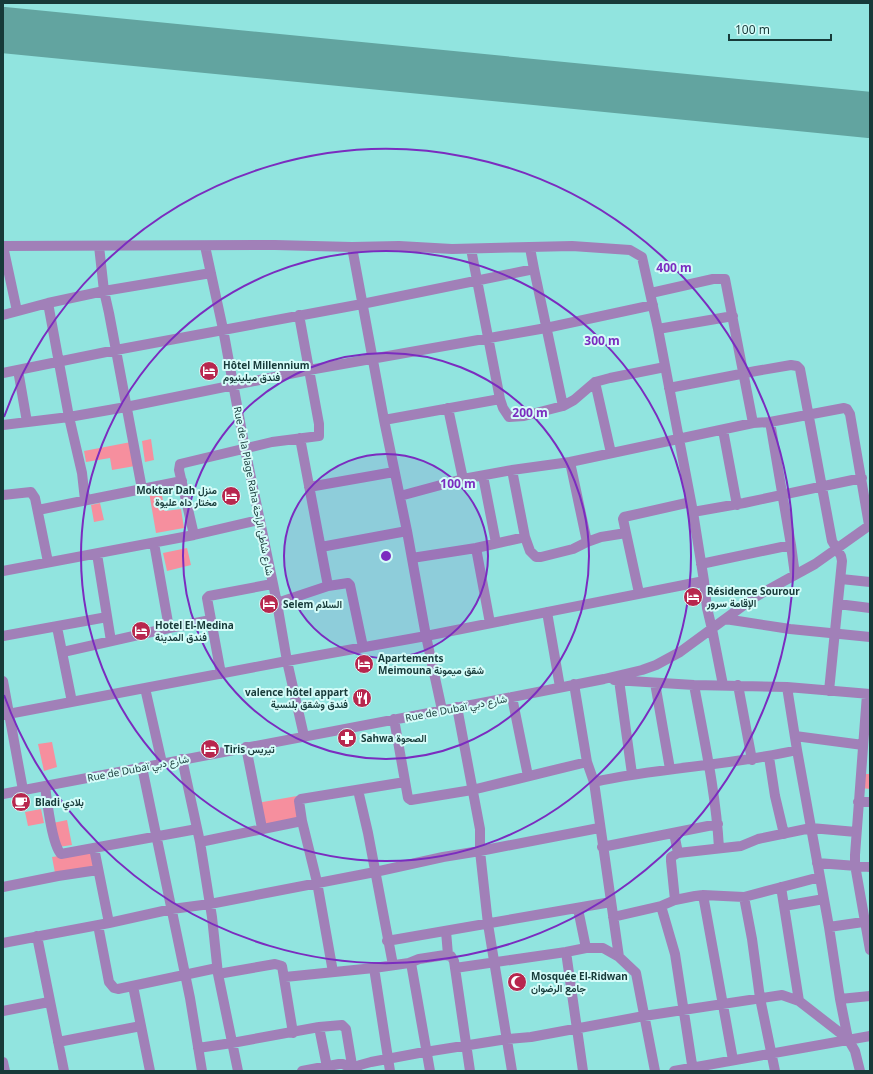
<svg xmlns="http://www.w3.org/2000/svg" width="873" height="1074" font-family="'Noto Sans',Vazirmatn,sans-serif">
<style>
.green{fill:#f68f9e}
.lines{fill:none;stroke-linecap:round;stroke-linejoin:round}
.runway{stroke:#62a4a0;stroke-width:46}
.minor{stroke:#a180b8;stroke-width:10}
.ring{fill:none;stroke:#7b2cbf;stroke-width:2}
.labels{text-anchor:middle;stroke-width:4;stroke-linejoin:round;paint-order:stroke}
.poi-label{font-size:10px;font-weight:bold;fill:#173a39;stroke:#d5fcf9;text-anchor:start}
.street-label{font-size:10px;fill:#173a39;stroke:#d5fcf9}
.centre{fill:#7b2cbf;stroke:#d5fcf9;stroke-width:2}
.ring-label{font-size:12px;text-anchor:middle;font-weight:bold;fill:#7b2cbf;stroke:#d5fcf9;stroke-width:4;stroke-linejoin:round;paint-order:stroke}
</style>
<rect width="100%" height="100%" fill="#91e4df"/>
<path class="green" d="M151,439L154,460L145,462L142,441Z
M131,442L135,466L112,470L110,458L86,462L84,451Z
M161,490L165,511L181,509L184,528L156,533L149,492Z
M100,503L104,520L94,522L91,505Z
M187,548L191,565L167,571L163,553Z
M52,742L57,767L44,771L38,744Z
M862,774H870V789L861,788Z
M297,796L302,819L264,828L257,803Z
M41,809L44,823L28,826L25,812Z
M67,820L72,845L58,847L53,823Z
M93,851L96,867L55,873L52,857Z"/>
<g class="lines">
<path class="runway" d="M3,30L870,115"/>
<path class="minor" d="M3,246L275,245L352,247L399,246L452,249L572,246L630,250L642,257L658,329L693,512L704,581L707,608L712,629L723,685
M3,246L17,311
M99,246L104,291L109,313L142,489
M205,246L223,329L245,449L277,603L287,661L304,736
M352,247L384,420L407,531L426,636L442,710
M471,249L500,399L503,408L509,417L524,416L563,406L574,400L595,382L610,378L665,367
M534,269L563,406
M651,293L713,279H725L753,423
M48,303L69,417L82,473L85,500
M3,315L48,303L104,291L211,273
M658,329L733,316
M18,370L27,422
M3,373L116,350L362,304L534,269L530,248
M595,382L611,453
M669,388L756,371L791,365L797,366L800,369L832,541L841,556L842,561L829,691
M448,408L463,479
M384,420L500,399
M770,422L791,545L795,575
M3,425L69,417L126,407L309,370L546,328L653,305
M723,430L737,505
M300,438L328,586
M512,470L525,537L530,551L536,557H541L573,549L587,542L570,462
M483,476L496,543
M309,487L394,472
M3,495L31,492L35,498L48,562
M400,496L463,479L512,470L570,462L753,423L770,422L844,408L847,409L850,414L869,525
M38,510L182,481
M693,512L744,503L862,478
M194,535L179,470L180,464L272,442L319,436V424L299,315
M587,542L601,537L626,533
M154,543L169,628
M321,547L407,531
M476,548L490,623
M97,554L111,641
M412,558L476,548L525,537
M701,564L791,545
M3,571L194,535L259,520
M841,579L870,582
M639,593L623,519L624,517L691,502
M277,603L328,586L348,583L350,585L363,647
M838,604L870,608
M547,612L560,687
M725,619L790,629L870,637
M57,627L72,702
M3,636L107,617
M63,652L169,628L211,620
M221,674L207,598L209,596L272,584
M614,680L694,685L787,687L870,694
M619,680L632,774
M3,681L23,790
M655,683L670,769
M574,684L587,762L594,782L619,957
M694,685C704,739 716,793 719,848
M738,685L752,760
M787,687L797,750L829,927L840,999L848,1039L855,1051L860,1071
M145,688L162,763
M867,694L855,855V865L870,950
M512,697L528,776
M457,707L480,829V851L488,924L512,1071
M3,715L287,661L426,636L704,581
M394,719L408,798L411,800L472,790L587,762
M795,736L863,745
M246,747L262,828
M769,757L775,796L784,834
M182,759L200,842L212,917L218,974L238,1071
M142,767L190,998L202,1071
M594,782C661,767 730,766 797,750
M45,786C47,801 52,845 61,854L197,829
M358,790L368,833L393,965
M3,794L492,701L604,679L642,670L656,665L680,652L755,597L815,564L870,525
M858,802H870
M674,833L678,853
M200,842L302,821
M602,847L718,824
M94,848L109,923
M817,863L870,867
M3,887L58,876L98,870
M781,887L799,1001
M703,895L733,1060
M744,897L752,939L760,998L775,1071
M675,900L671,861V857L678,853L741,846L758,839L811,828L856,832
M661,906L675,954L693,1071
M784,906L824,899
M578,909L586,948
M613,917L661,906L675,900L695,896L703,895L744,897L820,877
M98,925L109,982L114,988L118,989L217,968
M829,927L870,921
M446,931L448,955
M37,936L64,1071
M387,941L611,902
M3,943L109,923L172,909L210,904L375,872L443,857L480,851L599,828
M566,952L583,1071
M411,963L430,1071
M374,968L390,1071
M455,968L566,952L586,948H603L619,957L636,973L655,1071
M333,972L317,882L302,821L299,801L301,799L405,782
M218,974L275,964L282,966L293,1033
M285,977L374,968L409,963L419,959L445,955L451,956L454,961L470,1071
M133,986L150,1071
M840,999L870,996
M3,1011L49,1002
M319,1027L327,1067
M58,1042L141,1026
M198,1048L232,1043L319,1027L342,1025L346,1029L353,1071
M3,1062L5,1071
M302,1071L339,1064H343L353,1069
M351,1071L360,1065L371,1062L419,1053L507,1039L531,1037L644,1016L782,995L799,1001L848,1039
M674,1071L870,1036"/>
</g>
<circle cx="386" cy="556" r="102" fill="#7b2cbf" fill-opacity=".12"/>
<g class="ring">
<circle cx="386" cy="556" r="102"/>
<circle cx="386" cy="556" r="203"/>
<circle cx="386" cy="556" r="305"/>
<path d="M4 417A407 407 0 1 1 4 695"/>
</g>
<defs>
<symbol id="hotel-disc" viewBox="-11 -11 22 22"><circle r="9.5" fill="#b8274e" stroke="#d5fcf9"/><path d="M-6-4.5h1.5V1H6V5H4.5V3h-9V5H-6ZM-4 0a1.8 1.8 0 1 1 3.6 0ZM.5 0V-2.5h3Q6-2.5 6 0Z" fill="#fff"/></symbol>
<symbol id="restaurant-disc" viewBox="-11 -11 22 22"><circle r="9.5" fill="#b8274e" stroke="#d5fcf9"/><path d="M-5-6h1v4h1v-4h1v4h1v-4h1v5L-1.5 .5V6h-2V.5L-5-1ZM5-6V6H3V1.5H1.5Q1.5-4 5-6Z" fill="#fff"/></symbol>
<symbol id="pharmacy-disc" viewBox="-11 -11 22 22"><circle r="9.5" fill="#b8274e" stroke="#d5fcf9"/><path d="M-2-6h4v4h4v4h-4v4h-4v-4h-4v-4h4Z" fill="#fff"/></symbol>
<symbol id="cafe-disc" viewBox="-11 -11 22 22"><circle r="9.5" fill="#b8274e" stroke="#d5fcf9"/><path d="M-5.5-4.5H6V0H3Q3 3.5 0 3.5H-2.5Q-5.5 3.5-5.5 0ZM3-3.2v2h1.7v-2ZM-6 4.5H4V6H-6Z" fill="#fff"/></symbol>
<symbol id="mosque-disc" viewBox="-11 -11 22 22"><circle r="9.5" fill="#b8274e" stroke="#d5fcf9"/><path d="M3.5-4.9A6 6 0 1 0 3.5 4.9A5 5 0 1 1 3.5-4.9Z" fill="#fff"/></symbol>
</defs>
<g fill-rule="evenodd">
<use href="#hotel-disc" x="198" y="360" width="22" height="22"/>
<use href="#hotel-disc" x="220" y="485" width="22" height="22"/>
<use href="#hotel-disc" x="682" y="586" width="22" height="22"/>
<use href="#hotel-disc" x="258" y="593" width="22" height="22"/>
<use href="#hotel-disc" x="130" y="620" width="22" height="22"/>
<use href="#hotel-disc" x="353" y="653" width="22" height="22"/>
<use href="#restaurant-disc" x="351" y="687" width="22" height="22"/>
<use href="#pharmacy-disc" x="336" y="727" width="22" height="22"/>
<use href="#hotel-disc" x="199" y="738" width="22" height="22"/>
<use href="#cafe-disc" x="10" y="791" width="22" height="22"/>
<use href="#mosque-disc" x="506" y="971" width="22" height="22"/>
</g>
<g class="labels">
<g class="poi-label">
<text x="223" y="369">Hôtel Millennium<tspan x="223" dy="12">فندق ميلينيوم</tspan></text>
<text x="217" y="494" text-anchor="end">Moktar Dah منزل<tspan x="217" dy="12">مختار داه عليوة</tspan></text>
<text x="707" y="595">Résidence Sourour<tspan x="707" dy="12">الإقامة سرور</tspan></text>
<text x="283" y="608">Selem السلام</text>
<text x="155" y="629">Hotel El-Medina<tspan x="155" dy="12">فندق المدينة</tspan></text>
<text x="378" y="662">Apartements<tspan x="378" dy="12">Meimouna شقق ميمونة</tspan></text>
<text x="348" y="696" text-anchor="end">valence hôtel appart<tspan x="348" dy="12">فندق وشقق بلنسية</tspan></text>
<text x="361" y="742">Sahwa الصحوة</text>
<text x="224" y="753">Tiris تيريس</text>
<text x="35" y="806">Bladi بلادي</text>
<text x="531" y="980">Mosquée El-Ridwan<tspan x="531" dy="12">جامع الرضوان</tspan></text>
</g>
<g class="street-label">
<text transform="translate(254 491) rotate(79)" y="4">Rue de la Plage Raha شارع شاطئ الراحة</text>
<text transform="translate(456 708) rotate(-11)" y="4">Rue de Dubaï شارع دبي</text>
<text transform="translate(138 768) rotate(-11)" y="4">Rue de Dubaï شارع دبي</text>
</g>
</g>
<circle cx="386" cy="556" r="6" class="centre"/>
<g class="ring-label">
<text x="674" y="272">400 m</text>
<text x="602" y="345">300 m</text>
<text x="530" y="417">200 m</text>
<text x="458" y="488">100 m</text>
</g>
<rect width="873" height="1074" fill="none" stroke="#173a39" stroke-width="8"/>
<path d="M729 34v6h102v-6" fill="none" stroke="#173a39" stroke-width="2"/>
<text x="735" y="34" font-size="12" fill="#173a39" stroke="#d5fcf9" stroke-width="3" paint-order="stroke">100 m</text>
</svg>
